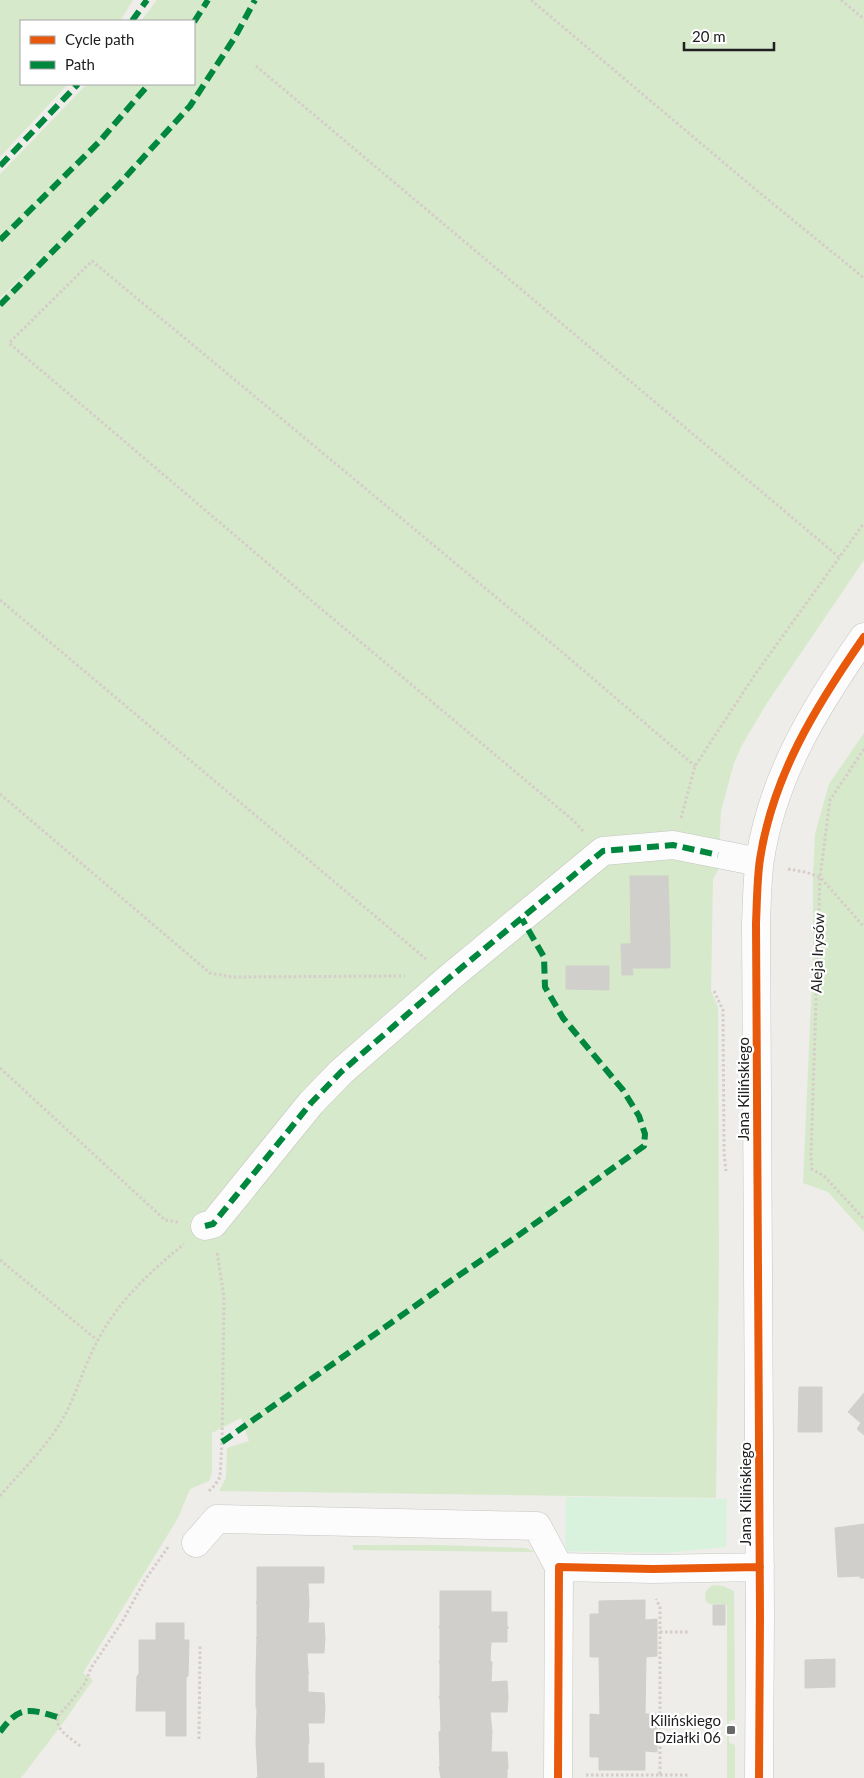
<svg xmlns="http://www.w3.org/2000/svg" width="864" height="1778" font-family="Lato,sans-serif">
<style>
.grass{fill:#d6e9ca}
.park{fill:#d9f2dd}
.building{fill:#d1cfcc;stroke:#d1cfca}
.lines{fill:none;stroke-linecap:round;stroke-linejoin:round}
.minor-casing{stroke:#c5c5c3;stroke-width:29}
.path{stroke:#d6ccc9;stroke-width:3;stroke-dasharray:2.5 2.5;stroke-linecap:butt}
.minor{stroke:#fcfcfc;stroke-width:28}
.quiet{stroke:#00873e;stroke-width:6;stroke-dasharray:12 6;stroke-linecap:butt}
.cycleway-casing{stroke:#fff;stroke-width:11}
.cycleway{stroke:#e8590c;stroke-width:8}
.poi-dot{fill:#686866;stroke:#fff;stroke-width:2}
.labels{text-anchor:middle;stroke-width:4.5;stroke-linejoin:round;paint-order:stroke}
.street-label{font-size:15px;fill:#202020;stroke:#fff}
.poi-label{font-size:15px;fill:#202020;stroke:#fff;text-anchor:end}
</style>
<rect width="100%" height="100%" fill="#eeede9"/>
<path class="grass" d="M0,0H133L120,21H21V84H68L0,157Z
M157,0H864V560L767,703L742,745L734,763L721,811L718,870L713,879L711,991L718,1007L719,1258L716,1498L219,1491L226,1478L227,1448L249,1441L241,1418L212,1433V1473L209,1481L190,1489L178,1518L83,1673L93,1680L63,1723L21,1778H0V300L50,248L0,298V174L87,84H194V21H141Z
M864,733V1232L828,1192L803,1183L813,958V874L815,834L829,784Z
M353,1545H438L526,1548L535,1552L353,1550Z
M713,1585L723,1586L734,1591L735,1720L729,1721V1743L735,1745V1778H727V1605L710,1604L706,1602C704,1593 706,1589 713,1585Z"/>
<path class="park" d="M566,1497L727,1499L726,1547L664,1553L565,1551Z"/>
<path class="building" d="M630,876H668L670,943L631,944Z
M670,943V968H632L633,975H622L621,944Z
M566,966H609V990L566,989Z
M799,1387H822V1432H798Z
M864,1393V1435L857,1429L861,1423L848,1412Z
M864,1524V1578H860V1576L838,1577L835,1528Z
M257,1567H324V1583H308L309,1603H256L257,1601Z
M440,1591H491V1612H507V1626L508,1627H439L440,1625Z
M645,1600V1620L657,1619V1656L646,1657L645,1714H657V1752L645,1751V1770H599V1757H590V1714L600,1715L599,1657H590V1614H599V1601Z
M256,1603H309L308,1623H324L325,1638H256L257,1637V1604Z
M713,1605H725V1625H713Z
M156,1623H184V1640H189L188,1676H137L139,1674V1640H156Z
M439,1627H508L509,1628H507V1642H491L490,1661L492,1662H439L440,1660V1629Z
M256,1638H325L324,1653H307L308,1671L309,1673H256L257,1639Z
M835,1659V1687L805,1688V1660Z
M439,1662H492L491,1682L507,1681L508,1697H439L440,1695V1664Z
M256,1673H309L308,1674V1692L324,1693L325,1708H256Z
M137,1676H188L186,1677V1736H166V1711H136Z
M439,1697H508L507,1712H490L492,1732H439L441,1731L440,1699Z
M256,1708H325L324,1723H308L309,1743H256L257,1709Z
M439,1732H492L491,1752H507L508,1767H439L440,1766Z
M256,1743H309L308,1744V1763H324V1777L325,1778H256L258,1777Z
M439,1767H508V1769H507V1778H441Z"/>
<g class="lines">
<defs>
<path id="minor" d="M205,1226L213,1224L311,1103L341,1072L449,978L603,851L673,845L759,862
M196,1543L217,1519L537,1526L559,1567
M559,1567L653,1569L760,1567
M558,1778L559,1567
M759,1778L760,1616L756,923C757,902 757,879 760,859C773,775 816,706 864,637"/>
</defs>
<use href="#minor" class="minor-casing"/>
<path class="path" d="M531,0L755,189L864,278
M841,0L864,19
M256,66L839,557
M0,600L426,959
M864,749L830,800L820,877L811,1154L812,1169L824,1176L864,1219
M0,794L210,973L232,977L405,976
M681,818L695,766L754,676L864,523
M583,831L574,821L313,602L9,343L92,261L562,652L695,766
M788,869L805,872L820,877L864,927
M714,991L723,1010L724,1153L726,1171
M0,1068L165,1220L178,1222
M0,1260L97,1340
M209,1491L215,1485L220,1477L222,1442L224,1297L217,1252
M0,1496C23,1469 49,1445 66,1413C78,1389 85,1363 98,1340C118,1301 151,1271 184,1244
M660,1632H688
M199,1739L200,1646
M80,1746C71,1738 56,1731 57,1717L69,1704L85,1683L91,1668L122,1622L145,1580L168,1547
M586,1775H660V1607L656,1599
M660,1775H690"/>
<use href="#minor" class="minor"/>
<path class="quiet" d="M132,21L147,0
M194,22L208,0
M0,166L78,84
M0,240L99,142L149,84
M0,305L121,182L190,106L235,37L255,0
M205,1226L213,1224L311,1103L341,1072L449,978L603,851L673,845L718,855
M222,1442L449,1282L516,1237L644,1146L645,1134L639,1116L623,1090L563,1018L545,987L544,957L522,919
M0,1732C19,1706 27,1708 57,1717"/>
<defs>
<path id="cycleway" d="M558,1778L559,1567L653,1569L760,1567
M759,1778L760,1616L756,923C757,902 757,879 760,859C773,775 816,706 864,637"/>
</defs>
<use href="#cycleway" class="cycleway-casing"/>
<use href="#cycleway" class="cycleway"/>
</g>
<rect class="poi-dot" x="726" y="1725" width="10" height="10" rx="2.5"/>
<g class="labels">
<g class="street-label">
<text transform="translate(818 953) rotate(-88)" y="5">Aleja Irysów</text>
<text transform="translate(744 1089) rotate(-90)" y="5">Jana Kilińskiego</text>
<text transform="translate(746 1494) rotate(-90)" y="5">Jana Kilińskiego</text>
</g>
<g class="poi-label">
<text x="721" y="1726">Kilińskiego<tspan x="721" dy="17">Działki 06</tspan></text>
</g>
</g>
<rect x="20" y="20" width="175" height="65" fill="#ffffff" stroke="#a6a6a6"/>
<rect x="30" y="36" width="25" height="8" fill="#e8590c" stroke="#a6a6a6"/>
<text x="65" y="45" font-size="15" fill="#202020">Cycle path</text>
<rect x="30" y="61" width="25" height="8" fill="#00873e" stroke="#a6a6a6"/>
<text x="65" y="70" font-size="15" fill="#202020">Path</text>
<path d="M684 42v8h90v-8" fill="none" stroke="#202020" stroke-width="2.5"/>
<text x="692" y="42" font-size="15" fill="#202020" stroke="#ffffff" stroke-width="4" paint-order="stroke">20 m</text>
</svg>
